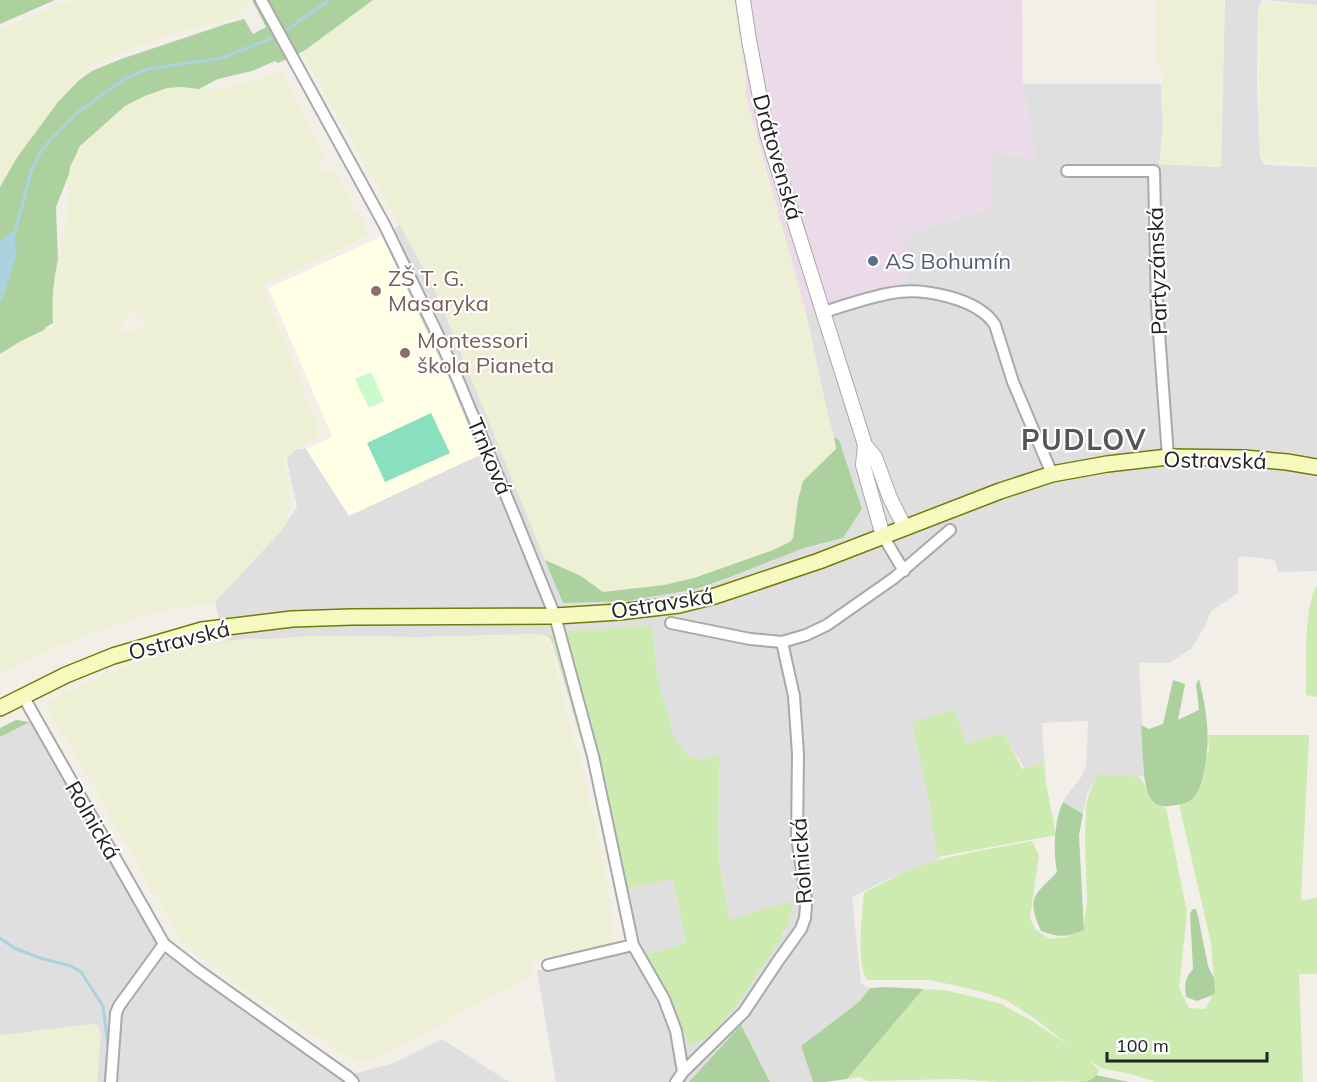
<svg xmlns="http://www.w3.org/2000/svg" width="1317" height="1082" font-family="Mulish,sans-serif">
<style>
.residential{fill:#e0dfdf}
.industrial{fill:#ebdbe8}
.education{fill:#ffffe5}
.farmland{fill:#eef0d5;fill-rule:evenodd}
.grass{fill:#cdebb0}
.forest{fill:#add19e}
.park{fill:#c8facc}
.pitch{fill:#88e0be}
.water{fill:#aad3df}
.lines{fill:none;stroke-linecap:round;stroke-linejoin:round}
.stream{stroke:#aad3df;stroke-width:3}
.minor-casing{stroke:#a9a9a9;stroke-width:14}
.tertiary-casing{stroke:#a9a9a9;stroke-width:16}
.secondary-casing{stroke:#707d05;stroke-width:18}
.minor{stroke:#fff;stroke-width:10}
.tertiary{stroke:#fff;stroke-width:14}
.secondary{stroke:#f7fabf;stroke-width:15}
.service-dot{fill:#5c6f8a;stroke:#fff;stroke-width:2}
.education-dot{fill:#8d6e63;stroke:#fff;stroke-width:2}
.labels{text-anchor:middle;stroke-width:4.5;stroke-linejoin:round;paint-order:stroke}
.street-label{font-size:22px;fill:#222;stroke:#fff}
.service-label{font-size:22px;fill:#4e5e75;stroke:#fff;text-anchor:start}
.education-label{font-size:22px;fill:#785e54;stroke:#fff;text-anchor:start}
.district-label{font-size:28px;font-weight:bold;letter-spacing:1.5px;fill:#555;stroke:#fff}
</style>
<rect width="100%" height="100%" fill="#f2efe9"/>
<path class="residential" d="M1225,0H1262L1258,10L1257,82L1260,157L1265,165L1317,167V571L1278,572L1276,563L1274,560L1242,556L1238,559V593L1211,611L1205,626L1191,649L1169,663H1139L1145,778L1142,776L1134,777L1098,775L1087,794L1083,814L1063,802L1067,795L1080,779L1086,767L1088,721L1042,723L1046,783L1042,763L1024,768L1018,756H1016L1004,733L928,797L940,860L916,868L890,878L852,897L861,983L870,988L859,1002L801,1046L813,1082H770L741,1026L689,1082H556L537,971L626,948L615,892L625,889L673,878L686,943L645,956L727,1017L756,977L784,934L790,916L730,919L720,867L718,827L720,755L698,760L686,753L674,737L657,680H658L652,625L568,631L546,636L539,634L418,637L310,636L272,639H245L225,641L215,602L281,531L297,507L287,461L289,455L298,449H306L332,437L268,288L382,236L400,225L435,290L564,603L696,589L730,577L804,548L843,538L862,509L839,441L834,437L829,420L805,310L906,281V234L990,209L994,151L1035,159L1023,84H1161L1163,129L1159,164L1221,167Z
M1265,0H1317V5L1303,4Z
M40,713L64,754L168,938L187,956L353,1074L394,1063L442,1039L509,1082H0V737L30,722Z"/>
<path class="industrial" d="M734,0H1022L1023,84L1035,159L995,151L990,209L906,234L907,281L805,310L746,96V78Z"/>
<path class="education" d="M382,236L450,381L480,455L349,516L306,449L332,437L268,288Z"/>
<path class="farmland" d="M73,0H250L251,1L230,20L164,36L100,62L90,68L77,80L58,102L18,156L0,187V28Z
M373,0H734L746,78V96L767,176L795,271L812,339L821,384L836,449L803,481L793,538L791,542L773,550L694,578L664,585L603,592L581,576L545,560L435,290L400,225L309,66L304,52Z
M1155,0H1224L1221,167L1159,164L1163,129L1162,75L1156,60Z
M1267,3L1317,5V165L1267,161L1262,158L1260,152L1258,10L1261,4Z
M274,73H282L285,76L321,147L323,156L321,168L324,173L335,169L349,194L351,204L353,209L358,211L368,232L366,235L355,242L262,285L319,430L318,436L283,458L289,486L290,506L287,521L281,531L215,602L161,611L106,628L25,660L0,673V358L21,341L53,326L56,268L63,245L66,222L67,183L70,167L75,155L82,145L100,127L126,106L145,96L167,88L182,87L211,90L246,83ZM134,312L146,323L138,331L123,332L121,324L124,319Z
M540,634L546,636L551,650L566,712L583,770L606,876L613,934L612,943L609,946L531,959L530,969L532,977L374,1058L362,1062L356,1063L272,1008L201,958L182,942L89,779L47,708L50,701L61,694L121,667L151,657L197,645L245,639H272L310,636L418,637Z
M93,1024L98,1025L101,1034L97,1082H0V1035Z"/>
<path class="grass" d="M1317,585V697L1306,695C1307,668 1303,607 1317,585Z
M652,625L658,681L674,737L686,753L698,760L720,755L718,827L720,867L730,919L792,901C793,911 789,923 784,932C780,942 773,951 767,960C755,978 711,1050 689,1043L645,955L686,943L673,879L625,889L615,892L597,794L553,645L550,639L546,636L568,631Z
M954,710L966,744L1004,733L1022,769L1042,763L1056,835L938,857L928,797L912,722Z
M1208,735H1309L1301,899L1306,900L1317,897V974H1299L1303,1082H1155L1131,1074L1101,1068L1089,1060L1099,1070L1095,1078L1088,1081L998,1082L957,1079L868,1081L860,1077L847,1079L923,989L944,990L999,1003L1032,1021L1068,1045L1034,1018L1008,1001L992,995L971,989L930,980H867C856,964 862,913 864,893C881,884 897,875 914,868C952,854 993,849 1032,841L1039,856L1030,918L1036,930L1050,939L1066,937L1083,930L1087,902L1085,842L1086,807L1088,797L1098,774L1139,777C1148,784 1146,798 1156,804C1159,806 1163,807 1166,808L1187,913L1179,988L1189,1008L1205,1009L1215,991L1211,943L1179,804L1191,800L1209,750Z"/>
<path class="forest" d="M0,0H55L0,24Z
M252,0H373L304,51L278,63L275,61L252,71L218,79L199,89L182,87L167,88L145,96L125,106L80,146L70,167L69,174L56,207L58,260C53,280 52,303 53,323L46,327L44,330L21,341L0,354V302L6,288L5,237L0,242V187L18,156L58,102L78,81L92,71L121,59L226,24L244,19L253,34L266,27Z
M834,437L839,440L862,509L843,538L804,548L730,577L696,589L627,601L563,603L545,560L581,576L603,592L664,585L694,578L773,550L790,542L793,538L798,500L803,481L836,449Z
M1199,679C1207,713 1211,737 1204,771C1202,781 1200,792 1191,800C1187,804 1176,805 1170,806C1159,808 1152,803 1148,794C1142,776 1143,744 1141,725L1149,729L1163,724L1173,680L1185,684L1178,720L1199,710L1196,684Z
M16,720L30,722L0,737V728Z
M1063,802L1083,814L1079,835L1084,930C1066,937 1060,938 1041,931C1026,897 1034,896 1057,872C1053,853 1054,820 1063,802Z
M1193,909H1196L1198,916L1208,966L1214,978L1215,992L1213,995L1197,1001L1186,997C1184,985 1185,978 1193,969L1190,913Z
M885,987L923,989L847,1079L825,1082H813L801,1046L859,1002L870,988Z
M741,1025L770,1082H689Z
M1096,1075L1129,1082H1072L1088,1081L1094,1078Z"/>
<path class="park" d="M371,372L384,401L369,408L355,379Z"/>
<path class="pitch" d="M431,413L450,453L385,482L367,443Z"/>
<path class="water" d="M13,231L17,253L6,288L0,302V242L5,237Z"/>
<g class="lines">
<path class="stream" d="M288,29L329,0
M13,240L31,172L42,149L77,113L124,79L147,69L222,58L272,38
M0,938L14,948L40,958L71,966L81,972L103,1006L108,1045L105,1082"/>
<defs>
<path id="minor" d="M261,0L385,226L436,331L458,380L515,517L555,616L593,756L633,945L664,999L676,1031L683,1072
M1067,171H1154L1157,305L1168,457
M824,312C846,305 869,297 892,293C922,287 978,298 995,325L1013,382L1052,474
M883,536L904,571
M671,623L750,639L782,642L806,635L827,625L894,578L950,530
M23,696L164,944L199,971L348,1077L353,1082
M548,965L633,945
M111,1082L116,1013L119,1006L164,944
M676,1082L683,1072L744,1012L778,961L801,929L805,918L806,906L805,890L797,837L798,754L794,696L782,642"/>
<path id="tertiary" d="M743,0L749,40L767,134L865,445L863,465L883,536
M865,445L875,457L890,498L905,528"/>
<path id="secondary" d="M0,708L66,675L113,656L202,630L292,619L351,617L555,616L619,612L679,605L715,596L819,561L1000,491L1052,474L1107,464L1168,457L1244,458L1287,462L1317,467"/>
</defs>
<use href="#minor" class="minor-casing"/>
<use href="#tertiary" class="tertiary-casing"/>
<use href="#secondary" class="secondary-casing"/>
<use href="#minor" class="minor"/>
<use href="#tertiary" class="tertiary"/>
<use href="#secondary" class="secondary"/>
</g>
<circle class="service-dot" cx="873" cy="261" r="6"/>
<g class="education-dot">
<circle cx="376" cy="291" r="6"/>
<circle cx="405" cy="353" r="6"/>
</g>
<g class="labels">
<g class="street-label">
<text transform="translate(778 157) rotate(74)" y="8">Drátovenská</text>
<text transform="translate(1157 271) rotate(-92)" y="8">Partyzánská</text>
<text transform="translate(490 456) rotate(67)" y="8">Trnková</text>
<text transform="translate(1215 460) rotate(1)" y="8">Ostravská</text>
<text transform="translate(662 603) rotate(-9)" y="8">Ostravská</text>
<text transform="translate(179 640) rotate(-14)" y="8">Ostravská</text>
<text transform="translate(93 820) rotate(60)" y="8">Rolnická</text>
<text transform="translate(801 861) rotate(-94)" y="8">Rolnická</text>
</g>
<g class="service-label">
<text x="885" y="269">AS Bohumín</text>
</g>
<g class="education-label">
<text x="388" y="286">ZŠ T. G.<tspan x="388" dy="25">Masaryka</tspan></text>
<text x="417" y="348">Montessori<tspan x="417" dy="25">škola Pianeta</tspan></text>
</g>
<g class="district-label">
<text x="1084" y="450">PUDLOV</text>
</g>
</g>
<path d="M1107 1052v9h160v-9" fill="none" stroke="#222222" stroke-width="3"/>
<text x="1116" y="1052" font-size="18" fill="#222222" stroke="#ffffff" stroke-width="4.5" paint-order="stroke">100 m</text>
</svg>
